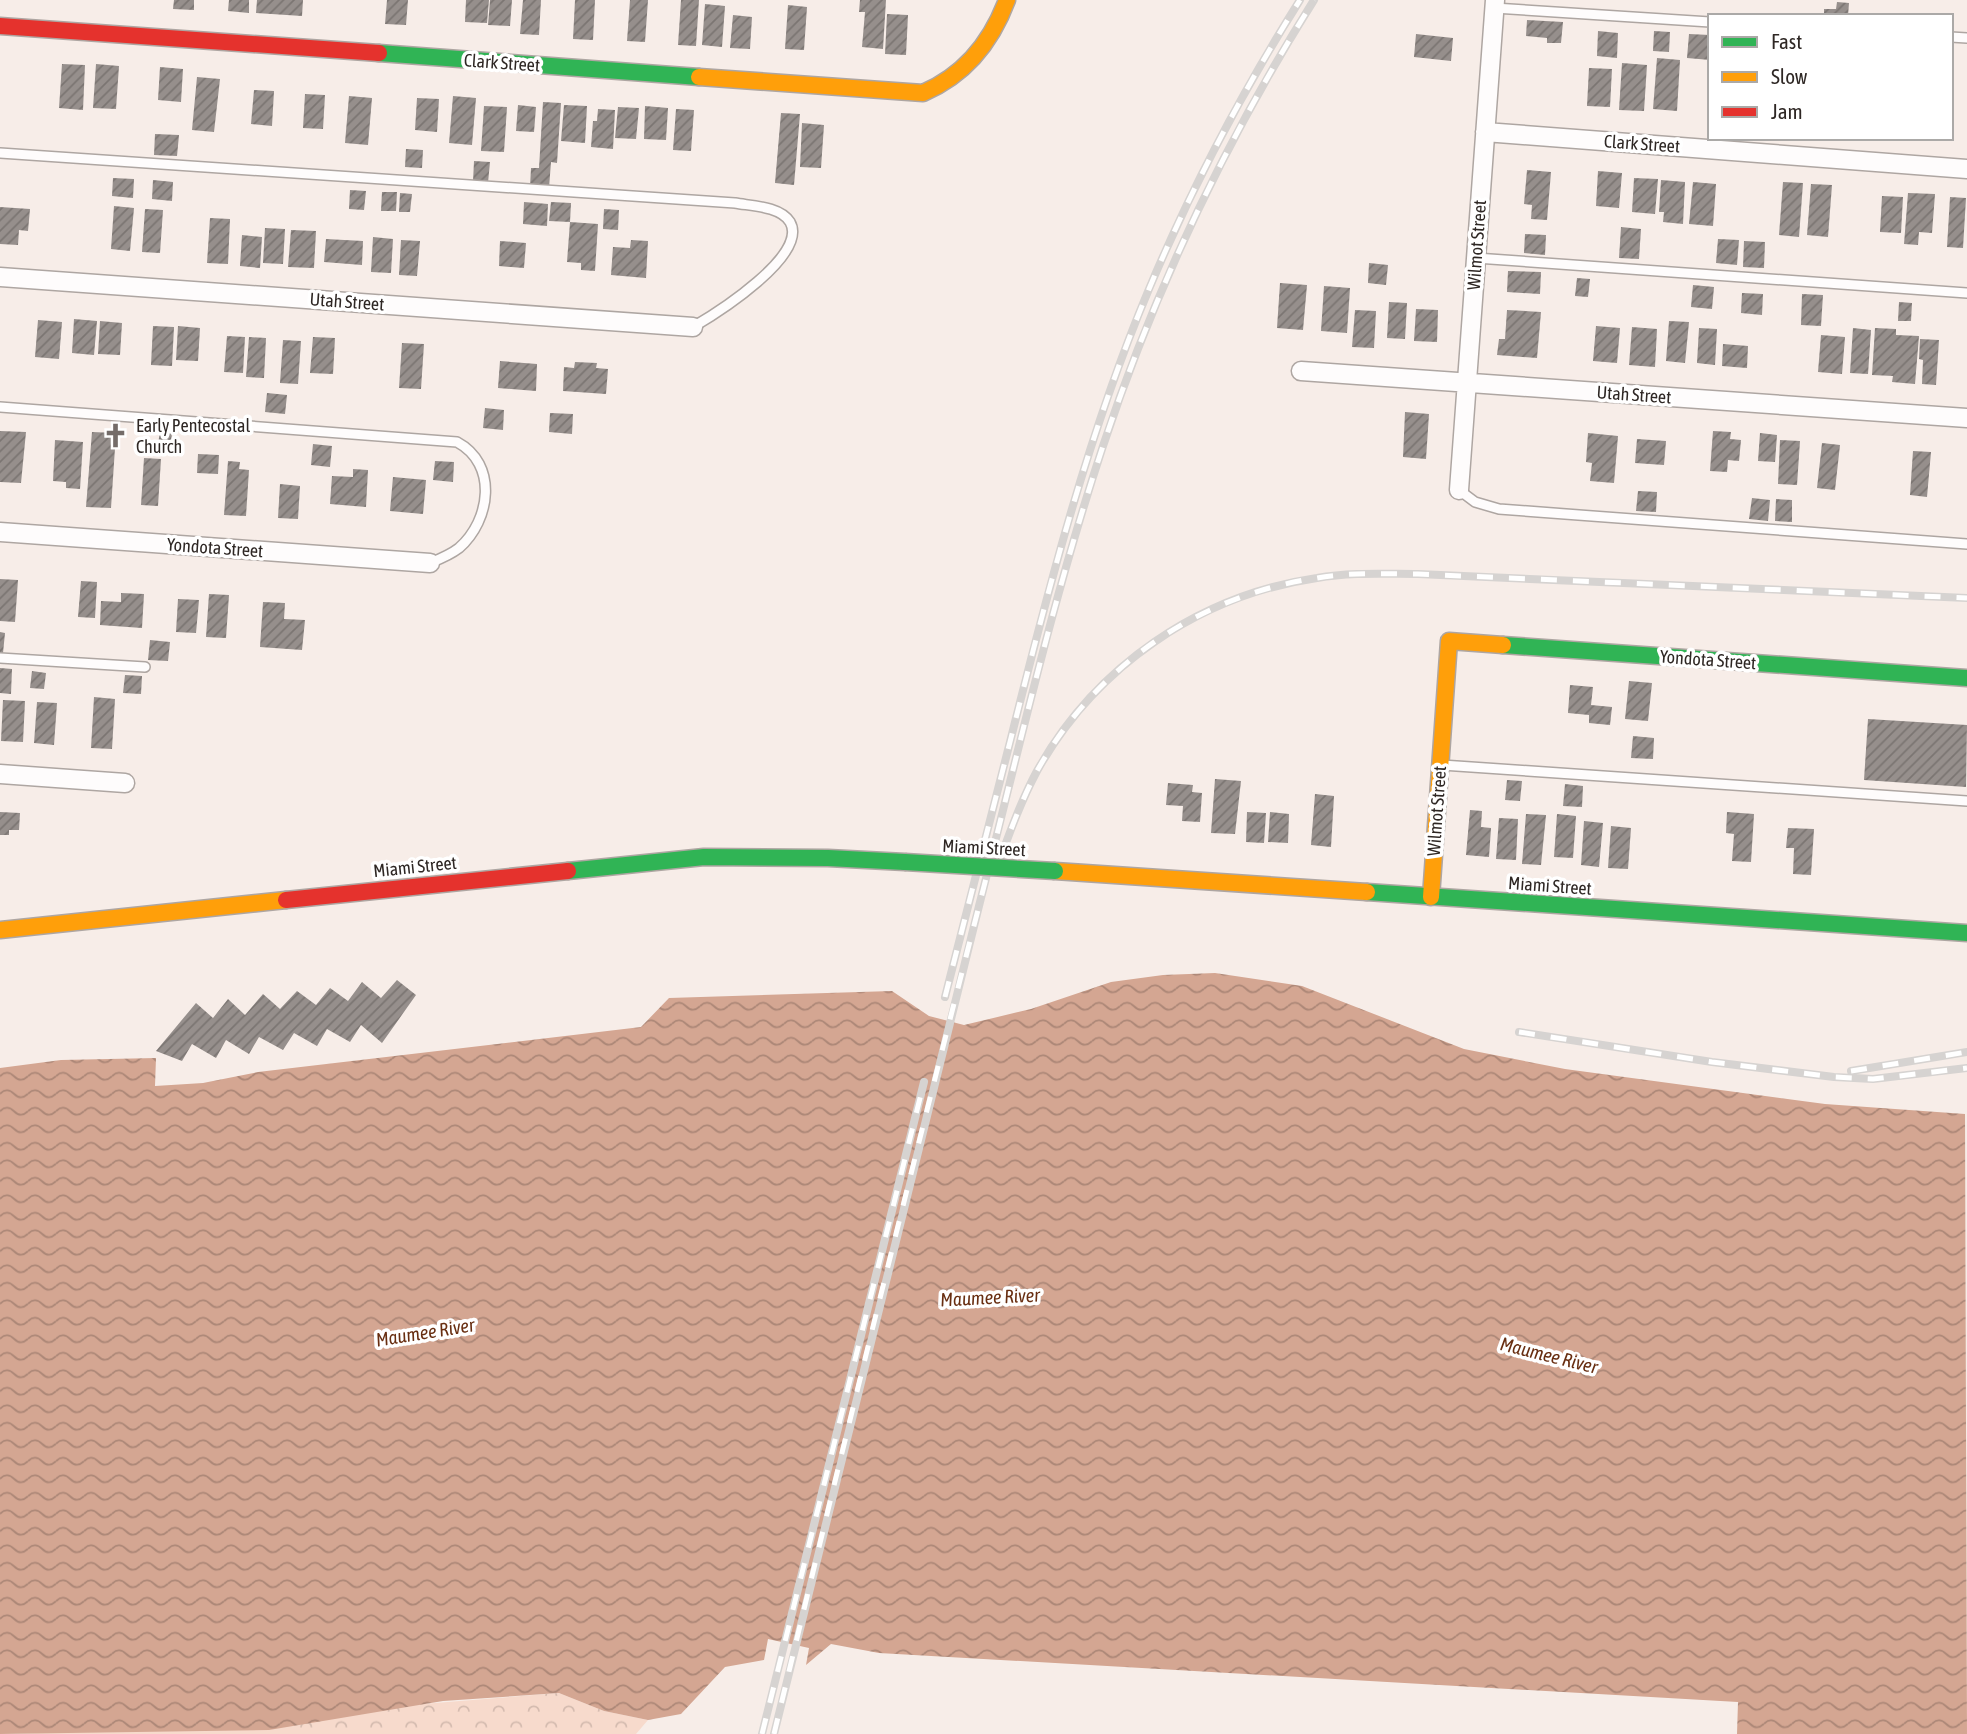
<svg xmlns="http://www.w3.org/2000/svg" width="1967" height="1734" font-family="'Asap Condensed',sans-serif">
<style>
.forest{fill:url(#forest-crowns)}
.water{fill:url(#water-waves)}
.building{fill:url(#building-hatch)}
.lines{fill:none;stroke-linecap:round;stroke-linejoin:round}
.lane-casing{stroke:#aea6a2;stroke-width:12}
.street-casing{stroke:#aea6a2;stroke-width:21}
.fast-casing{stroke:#aea6a2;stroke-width:19}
.slow-casing{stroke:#aea6a2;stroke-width:19}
.jam-casing{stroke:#aea6a2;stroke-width:19}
.lane{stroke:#fefcfc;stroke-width:9}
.street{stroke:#fefcfc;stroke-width:18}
.fast{stroke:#30b455;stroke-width:16}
.slow{stroke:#ff9f0a;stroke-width:16}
.jam{stroke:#e5322d;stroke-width:16}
.rail-casing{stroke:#d6d3d1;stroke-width:8}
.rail{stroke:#fff;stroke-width:5;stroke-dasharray:16;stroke-linecap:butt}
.fast-bridge-casing{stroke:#aea6a2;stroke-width:19;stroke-linecap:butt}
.fast-bridge{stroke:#30b455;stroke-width:16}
.labels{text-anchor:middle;stroke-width:7;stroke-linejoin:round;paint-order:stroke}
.street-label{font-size:18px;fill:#2e2724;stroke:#fff}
.poi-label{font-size:18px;fill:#2e2724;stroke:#fff;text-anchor:start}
.water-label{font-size:19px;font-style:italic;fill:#682e11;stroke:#fff}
</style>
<defs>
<pattern id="forest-crowns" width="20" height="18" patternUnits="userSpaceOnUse" patternTransform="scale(1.75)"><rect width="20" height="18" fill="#f7dacc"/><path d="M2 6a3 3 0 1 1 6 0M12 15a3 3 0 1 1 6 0" fill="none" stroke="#d4bbaf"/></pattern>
<pattern id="water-waves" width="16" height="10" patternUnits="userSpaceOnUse" patternTransform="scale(1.75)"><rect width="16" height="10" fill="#d4a692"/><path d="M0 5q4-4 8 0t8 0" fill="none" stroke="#ac8777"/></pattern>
<pattern id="building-hatch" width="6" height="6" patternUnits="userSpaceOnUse" patternTransform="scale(1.75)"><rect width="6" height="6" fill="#968f8c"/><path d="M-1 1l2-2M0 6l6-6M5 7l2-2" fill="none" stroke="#7b7572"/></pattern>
</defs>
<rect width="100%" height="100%" fill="#f7ede8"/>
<path class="forest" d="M559,1693L604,1711L648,1720L636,1734H15L85,1731Z"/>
<path class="water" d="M1215,973L1302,986L1464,1049L1565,1069L1825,1104L1965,1114L1967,1734H1737L1738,1702L879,1653L831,1644L806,1665L809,1648L768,1639L764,1660L725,1667L681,1714L648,1720L604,1711L559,1693L443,1701L269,1730L0,1734V1068L61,1060L156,1058L155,1086L203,1083L258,1072L641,1027L669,998L892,991L929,1016L964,1025L1031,1009L1111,982L1163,975Z"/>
<path class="building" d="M174,0H194V10L173,9Z
M229,0H249V13L228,11Z
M257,0H303L302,16L256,13Z
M387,0H408L406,25L385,24Z
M466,0H489L487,23L465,22Z
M490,0H512L510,26L488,25Z
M523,0H541L539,35L520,34Z
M575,0H595L593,40L573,39Z
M630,0H648L645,42L627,41Z
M681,0H699L696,46L678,45Z
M860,0H886L883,49L862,47L865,12H859Z
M1837,2L1849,3L1848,16H1824V9H1836Z
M705,4L725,6L722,47L702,45Z
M788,5L807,7L804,50L785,49Z
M887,14L908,15L906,55L885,54Z
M733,15L752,17L750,49L730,48Z
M1527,20L1563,22L1561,43H1547V38L1526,36Z
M1598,31L1618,33L1617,58L1597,56Z
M1654,31L1670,32L1669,52L1653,51Z
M1416,34L1453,38L1451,61L1414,57Z
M1689,34L1710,35V60L1687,58Z
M1657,58L1680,60L1677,111L1653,109Z
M1622,63L1647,65L1644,111L1619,110Z
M62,64L85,65L83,110L59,108Z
M96,64L119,66L116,109L93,108Z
M160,67L183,69L181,102L158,100Z
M1589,68L1612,69L1610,107L1587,106Z
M197,77L220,79L214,132L192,130Z
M254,90L274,91L272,126L251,124Z
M305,94L325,95L323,129L303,128Z
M349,96L372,98L368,145L345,143Z
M453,96L476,98L472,145L449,143Z
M417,98L439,99L437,132L415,130Z
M543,102L561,103L557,163L551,162L549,188L530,187L531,168H539Z
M518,105L536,107L534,132L516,131Z
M564,105L587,106L585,143L561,141Z
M484,106L507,107L504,152L481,151Z
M645,106L668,108L666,140L644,139Z
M618,107L639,108L636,139L615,138Z
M598,109L615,110L613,149L591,147L593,121H597Z
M676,109L694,110L691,151L673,150Z
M781,113L800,114L794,185L775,183Z
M802,123L824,125L821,168L800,167Z
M155,134L179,135L177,156L154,155Z
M406,149L423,150L422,168L405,167Z
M474,161L490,162L488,183L473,182Z
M1527,170L1551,172L1547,220L1531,219L1532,205L1524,204Z
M1598,171L1622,173L1619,208L1596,206Z
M113,178L134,179L133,198L112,196Z
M1634,178L1658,179L1655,214L1632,212Z
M153,180L173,182L172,201L152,199Z
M1661,180L1685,182L1683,224L1663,222L1664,212H1659Z
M1693,182L1716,184L1713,226L1689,224Z
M1783,182L1803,183L1799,237L1779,235Z
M1811,184L1832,185L1828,237L1807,235Z
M350,190L366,191L364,210L349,209Z
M382,192H397L396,211H381Z
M400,193L412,194L410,212H399Z
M1908,193L1935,194L1932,233L1919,232L1918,245L1904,244Z
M1882,196L1903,197L1901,233L1880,232Z
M1950,197L1966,198L1963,248L1947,247Z
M524,202L548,204L547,226L523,224Z
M551,202L571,203L570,222L549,221Z
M114,206L134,208L130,251L111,249Z
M0,207L30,209L28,231L19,230L18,245L0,244Z
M145,209L163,210L160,253L142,252Z
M604,209L619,210L618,230L603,229Z
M210,218L230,219L228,264L207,263Z
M570,222L598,224L595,271L581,270V263L567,262Z
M1621,227L1641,229L1639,259L1619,258Z
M265,228L285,229L283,264L263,263Z
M291,230L316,231L314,268L288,267Z
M1525,234L1546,235L1545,255L1524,253Z
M242,235L262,237L260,268L240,266Z
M373,237L393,239L391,273L371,272Z
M326,239L363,241L362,265L324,262Z
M1718,239L1739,240L1737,265L1716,263Z
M401,240L420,241L417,276L399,275Z
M631,240L648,241L646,278L611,275L613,247L630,248Z
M500,241L526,243L524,268L499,266Z
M1744,241L1765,242L1764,268L1743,267Z
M1369,263L1388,265L1386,285L1368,283Z
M1508,271L1541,272L1540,294L1507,292Z
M1577,278L1590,279L1588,297L1575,296Z
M1280,283L1307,285L1303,330L1277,328Z
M1693,285L1714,287L1712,309L1691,307Z
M1324,286L1350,288L1347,333L1321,331Z
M1742,293L1763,294L1762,315L1741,313Z
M1802,294L1823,295L1821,326L1801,325Z
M1389,302L1407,303L1405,339L1387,338Z
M1899,302L1912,303L1911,321H1898Z
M1416,309L1438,310L1437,342L1414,341Z
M1355,310L1376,311L1374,348L1352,347Z
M1507,310L1541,312L1537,358L1497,355L1499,339H1505Z
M74,319L97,321L94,355L72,353Z
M38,320L62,322L59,359L35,357Z
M100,321L122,323L120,355L98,354Z
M1669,321L1689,322L1685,363L1666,361Z
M153,326L174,327L172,366L151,365Z
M178,326L200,328L198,361L176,360Z
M1596,326L1620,328L1617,363L1593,361Z
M1632,327L1657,329L1655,367L1629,365Z
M1699,328L1717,329L1715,365L1697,363Z
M1853,328L1871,330L1868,374L1850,373Z
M1875,328L1896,329V335L1919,336L1915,384L1892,382L1893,376L1872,375Z
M1821,335L1845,337L1842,374L1818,372Z
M227,336L245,337L243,373L224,372Z
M249,337L266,338L264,378L246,377Z
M313,337L335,338L333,374L310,373Z
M1920,339L1939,340L1936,385L1922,384L1923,360L1919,359Z
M283,340L301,341L298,384L280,383Z
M402,343L424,344L421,389L399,388Z
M1723,344L1748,346L1747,368L1722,366Z
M500,361L537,364L536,391L498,388Z
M575,362L597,363L596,368L608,369L606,394L563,391L564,367L574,368Z
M267,393L287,395L285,414L265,412Z
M485,408L504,410L503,430L483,428Z
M1405,412L1429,414L1426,459L1403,457Z
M550,413L573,414L572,434L549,432Z
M160,429L172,430L171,447L158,446Z
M0,431L26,432L21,483L0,482Z
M1713,431L1731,432L1730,439L1741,440L1739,461L1728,460L1727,472L1710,471Z
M92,432L116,433L111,508L86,507Z
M1588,433L1618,436L1614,483L1590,481L1592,463L1586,462Z
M1760,433L1777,435L1775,462L1758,461Z
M1637,439L1666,441L1664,465L1635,463Z
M55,440L83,442L80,489L66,488V482L53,481Z
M1780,440L1800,441L1797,485L1778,484Z
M1822,443L1840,445L1835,490L1817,488Z
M313,444L332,446L330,467L311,465Z
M1913,451L1931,452L1927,497L1910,495Z
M198,454L219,455L218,474L197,473Z
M144,458L161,459L158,506L141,505Z
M228,461L240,462L239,469L249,470L246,516L224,515Z
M435,461L454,462L453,482L433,480Z
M353,469L368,470L366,507L330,504L332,476L353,477Z
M393,477L426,480L423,514L390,511Z
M280,484L300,486L298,519L278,518Z
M1638,491L1657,492L1656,512L1636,511Z
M1752,498L1770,500L1768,521L1749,519Z
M1776,499L1792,500V522L1775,521Z
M0,579L18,580L15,622L0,621Z
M81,581L97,582L95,618L78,617Z
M121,593L144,594L142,628L100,625L101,601L121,602Z
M209,594L229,595L226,638L206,637Z
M178,599L199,600L196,633L176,632Z
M263,602L285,603L284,619L305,620L302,650L260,647Z
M0,632L5,633L3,653L0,652Z
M150,640L170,642L168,661L148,660Z
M0,668L12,669L11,694L0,693Z
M32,671L46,673L44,689L30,688Z
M125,675L142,676L141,694L123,693Z
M1629,681L1652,683L1648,721L1625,719Z
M1570,685L1593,687L1591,705L1612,707L1610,725L1589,723V715L1568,713Z
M94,697L115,699L112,749L91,748Z
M3,700L25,701L23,742L1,741Z
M37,702L57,703L54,745L34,743Z
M1868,719L1967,725L1966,787L1864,780Z
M1633,736L1654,738L1653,759L1631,758Z
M1215,779L1241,781L1235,834L1211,833Z
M1507,780L1522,781L1520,801L1505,800Z
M1168,783L1193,785L1192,792L1202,793L1200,822L1182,821L1183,806L1166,805Z
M1565,784L1583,786L1582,807L1563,806Z
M1315,794L1334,796L1331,847L1311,845Z
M1470,810L1482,811L1481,827L1491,828L1489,857L1466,855Z
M0,812L20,813L19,830H9V835H0Z
M1247,812L1266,813L1264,843L1246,842Z
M1270,812L1289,814L1288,843L1268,842Z
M1727,812L1754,814L1751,862L1732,861L1734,834L1726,833Z
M1526,814L1546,815L1541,865L1522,864Z
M1557,814L1576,816L1573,858L1554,857Z
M1499,818L1518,819L1516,860L1496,859Z
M1584,821L1603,823L1599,867L1581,865Z
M1611,826L1631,828L1628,869L1608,868Z
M1788,828L1814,829L1811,875L1793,874L1794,848H1786Z
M397,980L416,995L382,1043L361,1025L350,1042L327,1029L317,1046L294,1033L283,1050L259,1037L249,1054L226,1040L216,1058L192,1044L182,1061L156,1051L196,1003L213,1018L228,999L245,1015L263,994L280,1009L297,991L316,1005L330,988L348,1001L362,982L381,998Z"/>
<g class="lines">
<defs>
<path id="lane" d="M1494,8L1710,22
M1951,37L1967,38
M0,153L735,203C751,206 780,206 790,222C809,255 717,313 693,327
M1476,258L1967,293
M0,407L457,442C498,464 491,520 459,548C450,555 440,559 430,563
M1459,490L1475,502L1499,509L1967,544
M0,658L145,667
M1442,765L1967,801"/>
<path id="street" d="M1485,132L1967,169
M0,277L693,327
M1301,371L1967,418
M1459,490L1495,0
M0,532L430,563
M0,774L125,783"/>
<path id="fast" d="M379,53L699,77
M1503,645L1967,678
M568,871L704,857L828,858L905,862
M1367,892L1967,933"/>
<path id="slow" d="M699,77L923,93C965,75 991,43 1007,0
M1055,871L1367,892
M1431,897L1449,641L1503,645
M0,930L286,900"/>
<path id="jam" d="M0,26L379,53
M286,900L568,871"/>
</defs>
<use href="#lane" class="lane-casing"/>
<use href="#street" class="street-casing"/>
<use href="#fast" class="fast-casing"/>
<use href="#slow" class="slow-casing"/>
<use href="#jam" class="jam-casing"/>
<use href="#lane" class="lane"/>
<use href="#street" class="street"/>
<use href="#fast" class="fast"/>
<use href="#slow" class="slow"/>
<use href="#jam" class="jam"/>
<defs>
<path id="rail" d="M1000,859C1011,829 1022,799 1037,771C1095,667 1199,595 1317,578C1350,572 1384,574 1418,574L1967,598
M945,997C967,910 989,824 1011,738C1049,586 1088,434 1149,289C1191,189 1242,92 1300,0
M1519,1032L1712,1062L1834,1077L1873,1079L1967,1068
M1851,1071L1967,1052
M762,1734L924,1082
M774,1734C840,1458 908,1182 979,906C1018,753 1053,597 1103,446C1155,289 1226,140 1314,0"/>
</defs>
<use href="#rail" class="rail-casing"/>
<use href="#rail" class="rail"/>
<defs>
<path id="fast-bridge" d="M905,862L1055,871"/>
</defs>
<use href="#fast-bridge" class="fast-bridge-casing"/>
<use href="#fast-bridge" class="fast-bridge"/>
</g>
<defs>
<symbol id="church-bare" viewBox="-9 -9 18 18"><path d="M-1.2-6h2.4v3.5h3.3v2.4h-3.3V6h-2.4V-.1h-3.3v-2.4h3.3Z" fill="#746c69" stroke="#fff" stroke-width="2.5" paint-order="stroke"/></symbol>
</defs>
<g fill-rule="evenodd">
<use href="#church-bare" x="98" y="418" width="35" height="35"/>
</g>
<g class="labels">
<g class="street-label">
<text transform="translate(502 63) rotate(4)" y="6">Clark Street</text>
<text transform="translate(1642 144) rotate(4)" y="6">Clark Street</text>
<text transform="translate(1477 245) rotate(-86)" y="6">Wilmot Street</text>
<text transform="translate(347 302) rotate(4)" y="6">Utah Street</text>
<text transform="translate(1634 395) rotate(4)" y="6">Utah Street</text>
<text transform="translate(215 548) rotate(4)" y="6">Yondota Street</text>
<text transform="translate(1708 660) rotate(4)" y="6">Yondota Street</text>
<text transform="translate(1437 811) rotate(-86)" y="6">Wilmot Street</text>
<text transform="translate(984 848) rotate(3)" y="6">Miami Street</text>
<text transform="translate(415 867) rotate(-6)" y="6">Miami Street</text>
<text transform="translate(1550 886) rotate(4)" y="6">Miami Street</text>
</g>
<g class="poi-label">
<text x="136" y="432">Early Pentecostal<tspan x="136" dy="21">Church</tspan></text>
</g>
<g class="water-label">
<text transform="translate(990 1297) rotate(-3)" y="7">Maumee River</text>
<text transform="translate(425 1332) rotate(-9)" y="7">Maumee River</text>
<text transform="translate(1549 1355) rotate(14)" y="7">Maumee River</text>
</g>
</g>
<rect x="1708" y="14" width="245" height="126" fill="#ffffff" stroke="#aba9a7" stroke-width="2"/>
<rect x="1722" y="37" width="35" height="10" fill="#30b455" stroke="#aba9a7" stroke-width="2"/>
<text x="1771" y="49" font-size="21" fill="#2e2724">Fast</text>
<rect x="1722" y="72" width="35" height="10" fill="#ff9f0a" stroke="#aba9a7" stroke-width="2"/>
<text x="1771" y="84" font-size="21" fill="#2e2724">Slow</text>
<rect x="1722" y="107" width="35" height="10" fill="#e5322d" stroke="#aba9a7" stroke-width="2"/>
<text x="1771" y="119" font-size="21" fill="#2e2724">Jam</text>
</svg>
